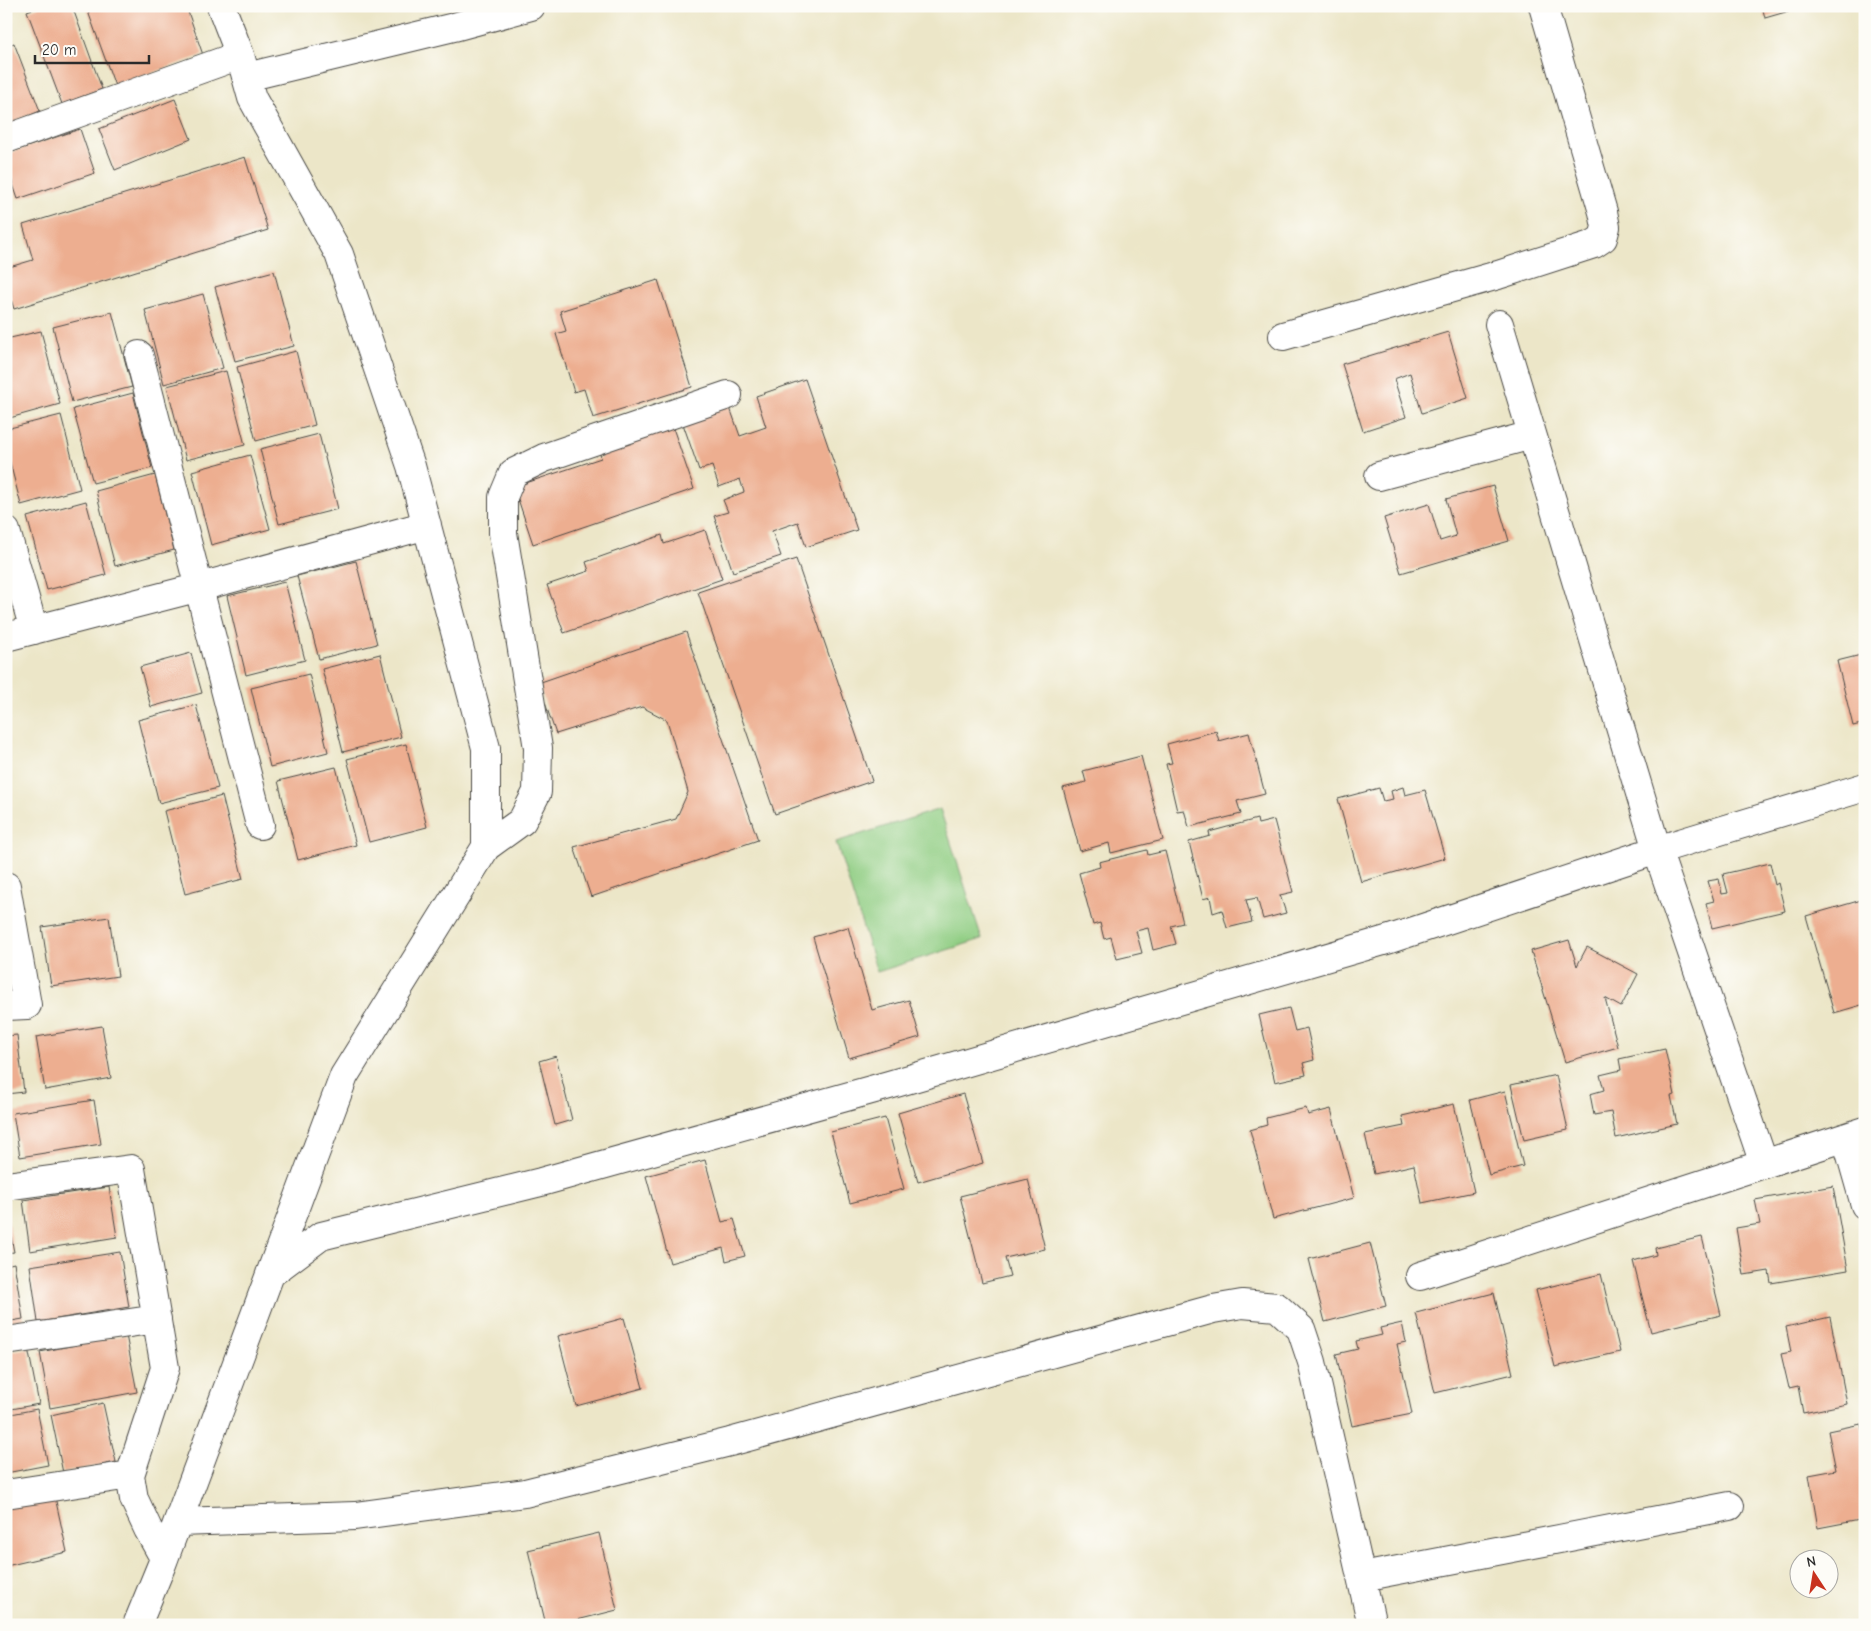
<svg xmlns="http://www.w3.org/2000/svg" width="1871" height="1631" font-family="'Comic Neue',sans-serif">
<style>
.green{fill:#91ce84;stroke:#5e7c58}
.building{fill:#edae90}
.lines{fill:none;stroke-linecap:round;stroke-linejoin:round}
.minor-casing{stroke:#484743;stroke-width:30}
.minor{stroke:#fff;stroke-width:28}
</style>
<rect width="100%" height="100%" fill="#fdfcf7"/>
<filter id="ink" filterUnits="userSpaceOnUse"><feTurbulence type="fractalNoise" baseFrequency=".02" numOctaves="2"/><feDisplacementMap in="SourceGraphic" scale="10" xChannelSelector="R" yChannelSelector="G"/><feConvolveMatrix kernelMatrix="1 2 1 2 8 2 1 2 1" color-interpolation-filters="sRGB"/></filter>
<filter id="wash" filterUnits="userSpaceOnUse"><feTurbulence type="fractalNoise" baseFrequency=".0096" numOctaves="4" result="noise"/><feDisplacementMap in="SourceGraphic" scale="20" xChannelSelector="R" yChannelSelector="G"/><feGaussianBlur stdDeviation="1.12" result="paint"/><feColorMatrix in="noise" values="0 0 0 0 0 0 0 0 0 0 0 0 0 0 0 0 0 1.4 0 .05"/><feComposite in="paint" operator="in"/></filter>
<g filter="url(#wash)">
<rect width="100%" height="100%" fill="#ece6c8"/>
<path class="green" d="M940,809L982,939L877,972L836,842Z"/>
<g id="blocks">
<path class="building" d="M41,6H72L102,89L62,104L27,11Z
M86,6H186L203,55L115,86Z
M1762,6H1803V7L1765,18Z
M14,43L40,111L6,125V46Z
M175,99L191,139L115,170L99,129Z
M80,129L95,173L18,199L6,164V154Z
M245,157L268,230L14,309L6,283V268L33,260L23,225Z
M274,271L294,346L235,361L215,287Z
M658,280L692,387L593,418L584,389L574,392L556,334L566,331L560,311Z
M203,294L223,368L164,384L145,310Z
M112,312L132,387L72,402L53,327Z
M41,331L60,404L6,419V339Z
M1448,332L1468,398L1422,413L1410,373L1394,379L1406,417L1363,431L1342,364Z
M296,351L315,425L256,441L237,367Z
M226,371L245,445L186,460L167,386Z
M805,379L857,530L806,547L798,522L772,531L781,556L733,572L714,516L728,512L723,500L744,492L740,479L719,487L712,466L699,470L682,421L729,405L740,436L766,427L756,396Z
M133,393L152,468L93,483L73,409Z
M61,415L80,489L21,505L6,447V429Z
M672,425L694,489L533,544L514,487L601,458L599,450Z
M319,434L338,509L279,524L260,449Z
M250,455L270,529L211,545L192,471Z
M155,475L174,550L115,566L96,491Z
M1493,486L1509,541L1401,573L1384,518L1429,504L1440,541L1456,536L1446,499Z
M86,501L106,575L47,590L27,517Z
M705,530L722,579L564,633L547,585L589,571L586,562L662,535L664,544Z
M796,559L872,781L775,814L698,592Z
M356,561L377,644L319,659L297,576Z
M285,582L305,660L246,675L227,596Z
M686,632L758,840L591,897L574,847L676,819L688,792L667,720L642,707L556,734L538,683Z
M191,653L202,693L151,707L140,667Z
M380,654L401,737L343,752L322,669Z
M1865,654V723L1853,726L1837,661Z
M309,674L328,752L270,767L251,688Z
M196,705L218,788L159,803L138,720Z
M1216,731L1219,741L1249,733L1265,794L1237,801L1241,814L1189,827L1184,810L1177,811L1166,764L1172,763L1167,744Z
M406,744L427,827L369,842L347,759Z
M1141,756L1163,840L1111,853L1109,843L1080,851L1063,788L1086,782L1083,771Z
M336,767L356,845L298,860L278,781Z
M1403,787L1405,795L1425,790L1445,858L1361,882L1338,799L1379,788L1383,801L1393,799L1391,791Z
M222,796L243,879L185,894L164,811Z
M1257,819L1258,824L1274,820L1293,892L1280,895L1286,913L1263,919L1257,898L1246,900L1252,922L1227,928L1222,910L1213,913L1210,897L1203,899L1189,842L1210,836L1209,832Z
M1147,850L1148,855L1165,851L1183,923L1171,926L1176,944L1153,950L1148,928L1136,931L1142,953L1117,959L1111,937L1104,939L1100,923L1093,925L1079,873L1100,867L1099,862Z
M1770,863L1775,885L1778,883L1785,911L1712,928L1706,903L1714,901L1708,881L1719,879L1722,894L1728,893L1723,874Z
M1865,899V1004L1834,1013L1806,916Z
M109,917L118,976L51,986L42,927Z
M848,927L872,1010L909,1000L920,1037L849,1058L813,937Z
M1569,940L1577,966L1587,947L1638,974L1621,1007L1605,998L1618,1047L1565,1062L1531,951Z
M1289,1008L1295,1031L1307,1028L1314,1060L1303,1063L1306,1075L1275,1082L1259,1015Z
M102,1026L111,1078L45,1090L36,1037Z
M17,1035L24,1092L6,1094V1036Z
M1665,1049L1675,1095L1671,1096L1677,1124L1616,1138L1611,1112L1594,1115L1590,1094L1604,1090L1600,1075L1621,1070L1619,1059Z
M556,1056L572,1120L555,1125L539,1061Z
M1556,1075L1568,1130L1524,1140L1511,1085Z
M1505,1091L1523,1166L1489,1175L1470,1100Z
M963,1094L983,1163L918,1182L898,1113Z
M94,1100L101,1144L20,1157L13,1113Z
M1454,1104L1474,1192L1422,1203L1414,1165L1374,1174L1365,1134L1404,1126L1402,1116Z
M1306,1108L1308,1115L1331,1109L1354,1198L1273,1219L1250,1130L1267,1125L1266,1118Z
M885,1118L904,1189L850,1203L831,1132Z
M705,1160L722,1222L734,1219L745,1256L726,1261L723,1248L670,1263L646,1176Z
M1028,1179L1045,1249L1005,1258L1010,1276L982,1283L960,1196Z
M1833,1186L1848,1270L1771,1283L1769,1271L1744,1275L1736,1228L1760,1224L1755,1200Z
M109,1187L117,1237L30,1251L23,1200Z
M6,1211L14,1252L6,1253Z
M1702,1237L1721,1315L1651,1332L1633,1261L1656,1255L1655,1248Z
M1370,1243L1386,1306L1325,1322L1309,1259Z
M120,1252L129,1307L38,1322L30,1266Z
M14,1263L23,1319L6,1322V1265Z
M1601,1274L1620,1352L1555,1367L1536,1290Z
M1494,1293L1513,1374L1435,1393L1416,1313Z
M1830,1317L1847,1404L1803,1413L1798,1386L1789,1388L1781,1354L1791,1352L1786,1327Z
M624,1318L643,1388L576,1406L558,1336Z
M1402,1323L1406,1342L1397,1344L1412,1414L1352,1426L1336,1354L1358,1349L1356,1341L1382,1335L1380,1328Z
M126,1335L137,1392L50,1408L40,1352Z
M28,1348L39,1404L6,1410V1352Z
M103,1403L116,1462L63,1473L51,1415Z
M37,1409L48,1465L6,1473V1415Z
M1861,1424L1865,1445V1519L1818,1528L1809,1475L1836,1470L1828,1431Z
M55,1497L67,1552L6,1566V1507Z
M599,1533L617,1610L557,1625H546L528,1550Z"/>
</g>
</g>
<g filter="url(#ink)">
<use href="#blocks" fill-opacity="0" stroke="#484743" stroke-width="1"/>
<g class="lines">
<defs>
<path id="minor" d="M247,77L454,27L531,6
M6,139L240,55
M1499,324L1657,850L1764,1164L1865,1131
M1283,336L1498,275L1594,244L1603,238L1606,227L1603,212L1543,6
M139,355L260,825
M1379,476L1532,435
M6,531L34,630
M6,637L200,587L427,525
M486,847L522,821L537,792L538,748L503,533V497L513,473L544,458L728,395
M6,886L27,1005L6,1006
M1846,1138L1865,1205
M6,1186L131,1169L165,1368L130,1475L134,1499L148,1529L164,1558
M270,1274L321,1236L541,1182L889,1085L1390,939L1657,850L1865,787
M1420,1276L1764,1164
M6,1341L157,1319
M6,1494L130,1475
M178,1522L355,1516L525,1493L730,1442L1213,1309L1242,1304L1277,1307L1301,1329L1312,1362L1372,1625
M1362,1577L1730,1506
M137,1625L162,1564L344,1076L486,847V748L411,466L339,254L252,98L240,55L221,6"/>
</defs>
<use href="#minor" class="minor-casing"/>
<use href="#minor" class="minor"/>
</g>
</g>
<rect width="1871" height="1631" fill="none" stroke="#fdfcf7" stroke-width="25"/>
<g transform="translate(1814 1574) rotate(348)"><circle r="24" fill="#fdfcf7" stroke="#a9a8a5"/>
<path d="M0-4L9 19L0 12L-9 19Z" fill="#c8321e"/>
<text y="-8" font-size="14" font-weight="bold" text-anchor="middle" fill="#2b2b2b">N</text>
</g>
<path d="M35 55v8h114v-8" fill="none" stroke="#2b2b2b" stroke-width="2.5"/>
<text x="42" y="55" font-size="15" fill="#2b2b2b" stroke="#fdfcf7" stroke-width="4" paint-order="stroke">20 m</text>
</svg>
